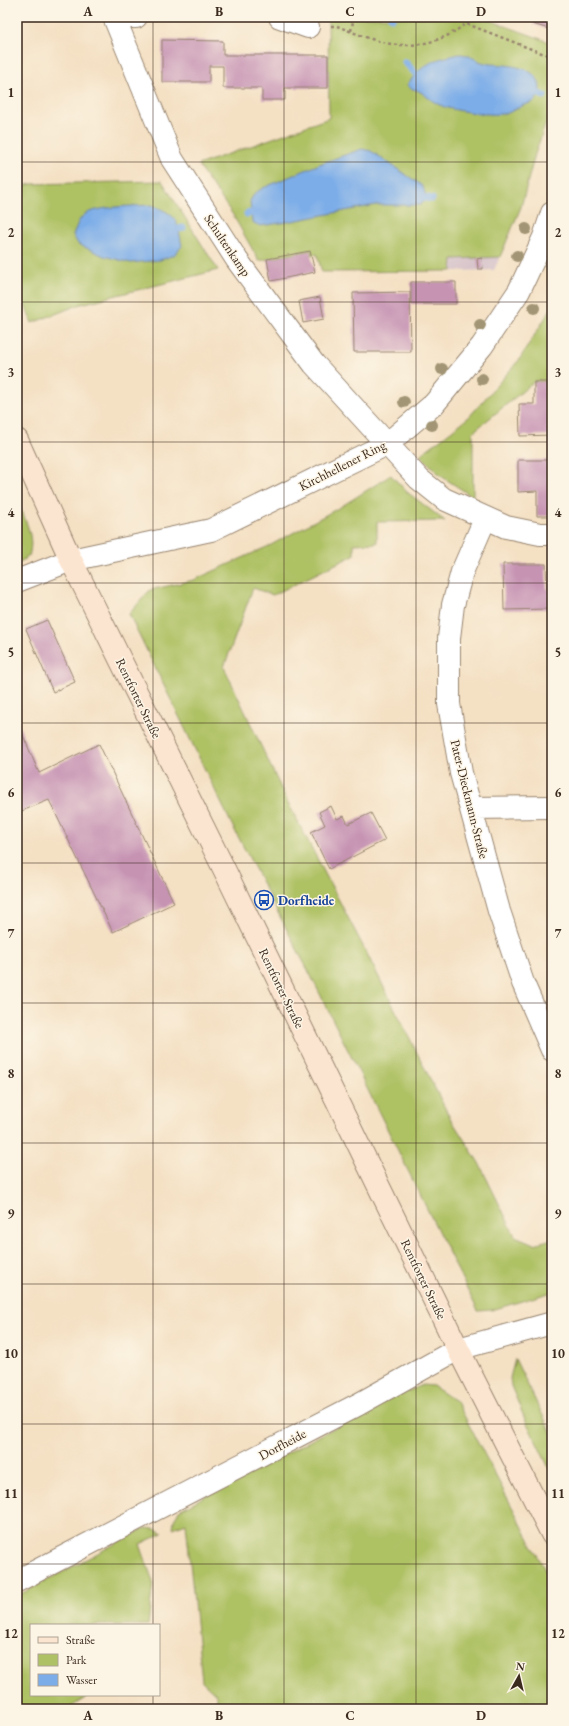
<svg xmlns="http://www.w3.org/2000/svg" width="569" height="1726" font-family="'EB Garamond',serif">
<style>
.industrial{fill:#d2bdc7}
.green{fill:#aec164;stroke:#747641}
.water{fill:#7dade8;stroke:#5c6c83}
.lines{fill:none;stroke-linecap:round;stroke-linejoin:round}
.stream{stroke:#7dade8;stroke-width:7}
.building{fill:#c693b3}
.street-casing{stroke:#988570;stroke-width:24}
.secondary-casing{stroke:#988570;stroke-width:24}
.path{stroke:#988570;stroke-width:2.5;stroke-dasharray:3 3;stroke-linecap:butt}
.street{stroke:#fff;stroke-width:22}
.secondary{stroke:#fce5d0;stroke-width:22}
.tree{fill:#a29574}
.grid{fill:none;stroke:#3b2a1e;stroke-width:1;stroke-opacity:0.55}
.labels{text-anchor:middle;stroke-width:3;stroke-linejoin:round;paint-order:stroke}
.street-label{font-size:13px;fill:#3b2a1e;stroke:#fcf5e5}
.transit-label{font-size:13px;font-weight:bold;fill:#164399;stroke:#fcf5e5;text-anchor:start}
.neatline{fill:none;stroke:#3b2a1e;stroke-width:1.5}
.grid-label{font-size:13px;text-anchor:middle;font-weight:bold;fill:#3b2a1e}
</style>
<rect width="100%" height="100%" fill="#fcf5e5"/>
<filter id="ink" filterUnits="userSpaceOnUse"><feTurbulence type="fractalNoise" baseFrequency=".025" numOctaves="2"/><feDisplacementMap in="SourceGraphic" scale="8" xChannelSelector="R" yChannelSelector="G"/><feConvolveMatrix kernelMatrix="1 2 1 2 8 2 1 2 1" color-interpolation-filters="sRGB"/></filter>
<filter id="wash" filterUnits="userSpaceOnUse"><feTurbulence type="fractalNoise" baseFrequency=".012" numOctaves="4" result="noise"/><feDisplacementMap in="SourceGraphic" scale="16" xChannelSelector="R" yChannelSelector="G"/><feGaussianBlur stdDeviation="0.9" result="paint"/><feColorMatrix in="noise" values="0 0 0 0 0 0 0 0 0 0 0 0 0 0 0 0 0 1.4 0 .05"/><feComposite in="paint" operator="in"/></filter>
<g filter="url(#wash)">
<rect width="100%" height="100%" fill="#f4e0c3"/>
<path class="industrial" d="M500,257L494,270L452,271V259Z"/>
<path class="green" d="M328,17H481L552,43V106L535,154L521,207L500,257L453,259L452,271L322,272L317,254L312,255L311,250L259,261L233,215L198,165L329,118Z
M162,181L218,270L81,304L32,323L17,285V188L31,184Z
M552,307V381H535L473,432V497L441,476L420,455L469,417L519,360Z
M391,475L407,492L445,521L377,522V543L354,544V555L273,595L253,588L224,667L287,801L365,950L449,1116L479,1163L515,1236L534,1244L552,1239V1292L492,1310L478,1311L311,976L232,825L129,614L150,590L194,580L271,545L342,506Z
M17,501C25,520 35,536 29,556L17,564Z
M515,1359L552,1434V1474L524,1417L511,1386L510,1378Z
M423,1385L433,1386L457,1402L552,1583V1709H216V1694L202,1681L186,1523L173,1528L174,1520L179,1510L389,1399Z
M145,1528L155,1529L163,1533L140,1544L153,1582L148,1625H31V1695H90L68,1709H17V1596Z"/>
<path class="water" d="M460,54C471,54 479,64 491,64C507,65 540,66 540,89C540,93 537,100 533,102C530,104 525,104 522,106C517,108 513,111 508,113C496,117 454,111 442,106C434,103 429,98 422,93C417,89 411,90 407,85C423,63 434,59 460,54Z
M362,149L371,151L421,185C427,193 426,197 421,205H376L287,222L260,226L252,222L250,201L255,193L263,188L322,163Z
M152,205C178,216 177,219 182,246L174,255L160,260L131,263L104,256L78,244L73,235C76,228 78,220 84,215C96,206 136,206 152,205Z"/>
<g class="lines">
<path class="stream" d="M391,17L392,18
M405,62L416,74
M539,94L544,96
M426,198L432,199
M247,214L251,213
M179,229L183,228"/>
</g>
<g id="blocks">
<path class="building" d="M535,17H552V30L533,24Z
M162,40L223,41V55H328V88H285V100H262V88H223V66H209V82H162Z
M310,251L315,272L271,281L267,259Z
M482,258L483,269H478L477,259Z
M411,282H456V304H411Z
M410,292L411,352H354L353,293Z
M320,297L324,319L303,323L299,301Z
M534,382H552V435L520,436L519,404H534Z
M518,460H552V516H537V491L518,492Z
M503,564H546L547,589L552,588V614L547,615V609L504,610Z
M47,620L75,682L53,692L26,629Z
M17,721L39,773L99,744L174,903L113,932L49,800L17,813Z
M331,806L337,819L344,816L348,824L371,813L385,840L329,869L311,832L325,825L319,812Z"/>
</g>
</g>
<g filter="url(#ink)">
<use href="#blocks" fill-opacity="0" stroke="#988570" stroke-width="1"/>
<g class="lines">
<defs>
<path id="street" d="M114,17L172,159L237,260L314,364L419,479L444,499L506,527L540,534H552
M114,17H136
M280,17L308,27
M485,519L462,572L453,605L449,638V704L461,773L499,911L523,983L552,1050
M17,581L71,560L211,530L387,444L434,404L482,346L519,291L544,237L552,213
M471,808L552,807
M17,1581L359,1404L458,1349L552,1323"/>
<path id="secondary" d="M17,440L71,560L226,873L458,1349L552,1534"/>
</defs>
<use href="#street" class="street-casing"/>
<use href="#secondary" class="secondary-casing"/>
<path class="path" d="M467,24L552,57
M331,26H337C355,33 382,45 402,45C427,46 456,36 472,17
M351,31L354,17"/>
<use href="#street" class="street"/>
<use href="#secondary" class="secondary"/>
</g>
<g class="tree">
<circle cx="526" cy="229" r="6"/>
<circle cx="517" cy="256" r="6"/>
<circle cx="534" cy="308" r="6"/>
<circle cx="480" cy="325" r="6"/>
<circle cx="442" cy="369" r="6"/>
<circle cx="482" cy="379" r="6"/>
<circle cx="404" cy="402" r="6"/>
<circle cx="432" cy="425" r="6"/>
</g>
</g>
<path class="grid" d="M153,17V1625M284,17V1709M416,17V1709M17,162H552M17,302H552M17,442H552M17,583H552M17,723H552M17,863H552M17,1003H552M17,1143H552M17,1284H552M17,1424H552M17,1564H552M153,1695V1709"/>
<defs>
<symbol id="bus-ring" viewBox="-11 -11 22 22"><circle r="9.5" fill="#fcf5e5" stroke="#1a4fb4" stroke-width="1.5"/><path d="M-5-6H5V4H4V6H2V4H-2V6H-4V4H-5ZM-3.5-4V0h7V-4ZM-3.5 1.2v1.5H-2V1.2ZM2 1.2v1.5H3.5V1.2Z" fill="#1a4fb4"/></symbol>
</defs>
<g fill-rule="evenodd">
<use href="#bus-ring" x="253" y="889" width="22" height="22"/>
</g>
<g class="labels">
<g class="street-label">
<text transform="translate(228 245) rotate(56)" y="5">Schultenkamp</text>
<text transform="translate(342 465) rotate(-27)" y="5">Kirchhellener Ring</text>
<text transform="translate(139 698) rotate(64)" y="5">Rentforter Straße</text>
<text transform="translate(470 799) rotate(76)" y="5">Pater-Dieckmann-Straße</text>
<text transform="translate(282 988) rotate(64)" y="5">Rentforter Straße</text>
<text transform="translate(424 1279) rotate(64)" y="5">Rentforter Straße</text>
<text transform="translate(282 1444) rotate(-28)" y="5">Dorfheide</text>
</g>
<g class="transit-label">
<text x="278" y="905">Dorfheide</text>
</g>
</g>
<rect width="569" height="1726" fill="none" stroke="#fcf5e5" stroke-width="44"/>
<rect x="30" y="1624" width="130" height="72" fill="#fcf5e5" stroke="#afa495"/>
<rect x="38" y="1637" width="20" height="6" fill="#fce5d0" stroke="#afa495"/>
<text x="66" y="1644" font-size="12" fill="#3b2a1e">Straße</text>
<rect x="38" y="1654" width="20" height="12" fill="#aec164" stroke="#afa495"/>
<text x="66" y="1664" font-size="12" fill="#3b2a1e">Park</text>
<rect x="38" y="1674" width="20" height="12" fill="#7dade8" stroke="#afa495"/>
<text x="66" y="1684" font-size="12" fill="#3b2a1e">Wasser</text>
<g transform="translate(519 1676) rotate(8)" stroke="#fcf5e5" stroke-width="3" paint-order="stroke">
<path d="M0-3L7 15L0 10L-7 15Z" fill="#3b2a1e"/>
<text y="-6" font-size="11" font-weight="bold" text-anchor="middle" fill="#3b2a1e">N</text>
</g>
<rect x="22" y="22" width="525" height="1682" class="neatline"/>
<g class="grid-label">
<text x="88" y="16">A</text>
<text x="219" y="16">B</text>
<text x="350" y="16">C</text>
<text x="481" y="16">D</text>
<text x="11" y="97">1</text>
<text x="558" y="97">1</text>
<text x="11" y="237">2</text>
<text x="558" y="237">2</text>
<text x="11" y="377">3</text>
<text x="558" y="377">3</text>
<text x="11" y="517">4</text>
<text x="558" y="517">4</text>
<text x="11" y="657">5</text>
<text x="558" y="657">5</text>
<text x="11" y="797">6</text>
<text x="558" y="797">6</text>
<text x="11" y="938">7</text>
<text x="558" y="938">7</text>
<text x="11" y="1078">8</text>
<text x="558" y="1078">8</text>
<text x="11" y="1218">9</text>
<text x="558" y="1218">9</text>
<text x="11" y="1358">10</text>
<text x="558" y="1358">10</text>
<text x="11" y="1498">11</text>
<text x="558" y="1498">11</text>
<text x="11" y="1638">12</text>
<text x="558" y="1638">12</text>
<text x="88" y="1720">A</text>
<text x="219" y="1720">B</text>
<text x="350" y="1720">C</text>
<text x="481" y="1720">D</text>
</g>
</svg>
